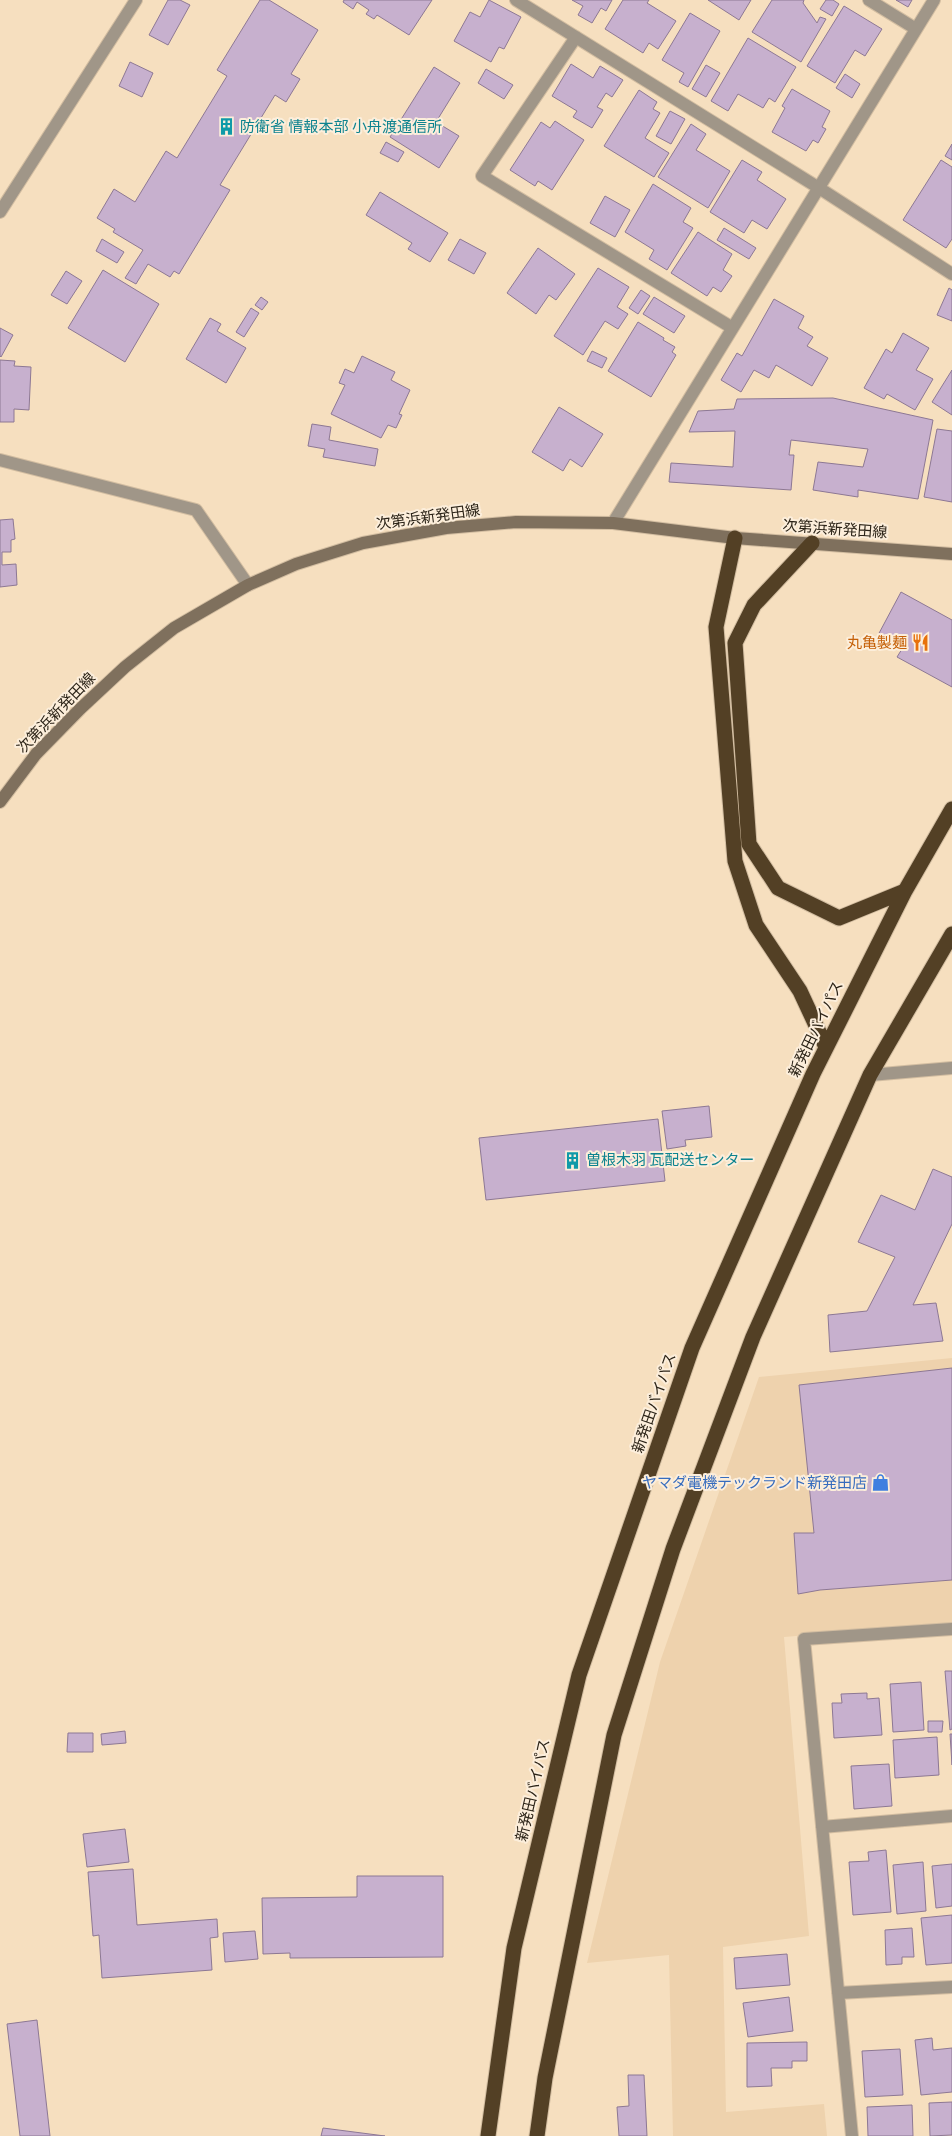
<svg xmlns="http://www.w3.org/2000/svg" width="952" height="2136" font-family="'Roboto Condensed','Noto Sans JP',sans-serif">
<style>
.built{fill:#eed2ad}
.building{fill:#c7b0ce;stroke:#8d7894}
.lines{fill:none;stroke-linecap:round;stroke-linejoin:round}
.street-casing{stroke:#d2bda1;stroke-width:14}
.secondary-casing{stroke:#d2bda1;stroke-width:14}
.highway-casing{stroke:#d2bda1;stroke-width:17}
.street{stroke:#a09688;stroke-width:12}
.secondary{stroke:#7f705d;stroke-width:12}
.highway{stroke:#534025;stroke-width:15}
.labels{text-anchor:middle;stroke-width:4;stroke-linejoin:round;paint-order:stroke}
.culture-label{font-size:15px;fill:#0d838f;stroke:#fceedb;text-anchor:start}
.street-label{font-size:15px;fill:#2c2418;stroke:#fceedb}
.food-label{font-size:15px;fill:#c56008;stroke:#fceedb;text-anchor:end}
.shop-label{font-size:15px;fill:#366cbe;stroke:#fceedb;text-anchor:end}
</style>
<rect width="100%" height="100%" fill="#f6dfbf"/>
<path class="built" d="M952,1358V1623L784,1637L809,1936L723,1947L726,2112L824,2104L827,2136H673L669,1955L587,1963L660,1662L759,1377Z"/>
<path class="building" d="M168,0H180L190,5L168,45L149,35Z
M260,0H269L318,30L291,74L300,79L286,102L275,95L220,185L230,190L179,274L174,271L170,277L148,264L136,284L125,278L143,250L113,232L115,229L97,218L114,189L135,202L166,151L177,158L227,76L217,70Z
M344,0H432L409,35L377,15L374,19L366,14L369,10L357,2L353,9L343,2Z
M489,0L521,17L504,49L499,47L491,62L454,41L470,12L480,17Z
M572,0H612L606,11L601,8L592,23L578,15L583,6Z
M623,0H649L647,3L676,21L658,49L649,43L643,53L605,29Z
M708,0H751L739,20Z
M772,0H804L803,3L817,23L820,17L826,19L801,62L752,32Z
M826,0H833L839,4L832,16L820,9Z
M896,0H912L908,7Z
M844,6L882,29L865,56L855,50L835,83L807,66Z
M690,13L720,31L688,87L679,82L684,73L662,60Z
M748,38L796,67L775,102L769,98L763,108L738,94L728,111L711,101Z
M130,62L153,73L142,97L119,86Z
M571,64L593,78L600,66L623,80L612,97L606,93L597,107L603,110L592,128L573,117L577,111L552,96Z
M706,65L720,73L706,97L692,89Z
M434,67L460,83L436,122L459,136L439,168L390,137Z
M486,69L513,85L504,99L478,83Z
M845,74L860,84L852,98L836,88Z
M792,89L830,111L822,127L826,129L818,143L813,140L806,151L772,132L785,108L782,106Z
M639,90L657,102L653,109L660,113L645,138L669,153L654,177L604,146Z
M670,111L685,119L671,144L656,136Z
M555,121L584,140L552,190L538,181L535,186L510,170L541,122L550,128Z
M691,124L706,134L696,150L730,171L708,208L658,177Z
M386,142L404,152L398,162L380,153Z
M952,144V160L945,156Z
M742,160L762,172L757,180L786,199L767,229L752,220L744,233L710,212Z
M941,160L952,167V239L946,248L903,220Z
M653,184L691,208L683,222L693,228L667,270L649,259L654,250L625,232Z
M380,192L448,233L430,262L408,249L412,243L366,215Z
M605,196L630,210L615,237L590,223Z
M724,228L756,248L749,259L717,240Z
M698,232L732,254L723,270L732,276L721,292L713,287L707,296L671,273Z
M102,239L124,252L117,263L96,251Z
M460,239L486,253L474,274L448,260Z
M538,248L575,274L556,300L549,295L536,314L507,293Z
M598,268L629,287L617,307L628,314L618,329L605,321L583,355L554,336Z
M103,270L159,304L125,362L68,328Z
M66,271L82,281L67,304L51,295Z
M949,288L952,290V321L937,315Z
M641,290L650,296L638,314L629,308Z
M261,297L268,302L262,310L255,305Z
M654,297L685,316L674,333L643,314Z
M774,299L804,316L798,328L813,337L807,346L828,358L812,386L776,365L769,378L754,370L741,392L721,380L737,353L742,356Z
M251,308L259,313L244,337L236,332Z
M210,318L221,324L217,331L246,348L226,383L186,359Z
M638,322L664,338L663,340L675,347L672,352L676,355L651,397L608,371Z
M0,328L13,335L1,357L0,356Z
M903,333L929,348L916,370L933,379L915,410L887,394L884,399L864,388L886,349L892,353Z
M592,351L607,358L602,368L587,361Z
M362,356L395,372L391,380L410,390L399,414L402,415L396,428L388,425L381,438L331,414L345,385L339,383L345,369L354,373Z
M0,360L15,361L14,366L31,367L29,410L14,409V422H0Z
M952,370V415L932,402Z
M833,398L933,420L918,499L858,490V497L813,490L818,462L863,467L868,449L791,440L789,455H794L791,490L669,482L671,463L733,467L735,431L689,432L698,411L734,409L737,399Z
M559,407L603,434L582,467L570,459L563,471L532,452Z
M312,424L331,427L329,440L378,449L375,466L323,457L325,449L308,446Z
M937,429L952,431V502L924,497Z
M13,519L15,539L11,540V552H2V565L16,564L17,585L0,587V520Z
M901,592L952,620V687L897,657L902,649L877,637Z
M709,1106L712,1137L685,1140L686,1146L667,1149L662,1111Z
M658,1119L665,1181L486,1200L479,1138Z
M933,1169L952,1177V1224L913,1305L936,1303L943,1341L830,1352L828,1315L867,1311L895,1257L858,1242L881,1195L915,1210Z
M952,1368V1580L820,1590L798,1594L794,1533H814L799,1385Z
M945,1671H952V1729L950,1730Z
M921,1682L924,1730L893,1732L890,1684Z
M867,1693V1699L879,1698L882,1735L834,1738L832,1703H842L841,1694Z
M928,1721H943L942,1732H928Z
M125,1731L126,1743L102,1745L101,1734Z
M68,1733H93V1752H67Z
M950,1734H952V1765Z
M937,1737L939,1775L895,1778L893,1740Z
M889,1764L892,1806L854,1809L851,1766Z
M125,1829L129,1862L87,1867L83,1834Z
M886,1850L891,1912L853,1915L849,1862L869,1861L868,1852Z
M923,1862L926,1911L897,1914L893,1865Z
M952,1864V1906L936,1908L932,1866Z
M133,1869L137,1925L217,1919L218,1937L210,1938L212,1970L102,1978L99,1935L93,1936L88,1872Z
M357,1876H443V1957L290,1958V1953L263,1954L262,1898L357,1897Z
M952,1915V1963L926,1965L921,1918Z
M912,1928L914,1957H902V1964L886,1965L885,1930Z
M255,1931L258,1959L225,1962L223,1933Z
M787,1954L790,1985L736,1989L734,1958Z
M789,1997L793,2031L748,2037L743,2003Z
M37,2020L50,2136H20L7,2024Z
M932,2038L933,2050L952,2048V2092L921,2095L915,2040Z
M807,2042V2061H792V2068H771L772,2086L747,2087V2043Z
M900,2049L903,2095L865,2097L862,2051Z
M628,2075H644L647,2136H619L617,2107L629,2106Z
M952,2102V2135L930,2136L929,2103Z
M912,2105L913,2136H868L867,2107Z
M323,2128L385,2136H321Z"/>
<g class="lines">
<defs>
<path id="street" d="M516,0L819,188L952,274
M869,0L916,29
M576,37L482,176L731,327
M0,212L136,0
M0,460L196,510L248,585
M613,523L934,0
M870,1075L952,1068
M822,1827L952,1816
M838,1993L952,1987
M852,2136L804,1639L952,1629"/>
<path id="secondary" d="M0,802L36,754L80,709L125,667L174,628L248,585L296,564L363,543L446,528L516,522L613,523L735,538L952,554"/>
<path id="highway" d="M735,538L716,627L735,861L756,925L800,991L826,1047
M812,543L754,605L735,643L749,844L778,888L839,918L905,891
M488,2136L514,1948L579,1675L692,1348L813,1074L905,891L952,809
M537,2136L545,2078L614,1735L673,1549L753,1337L870,1075L952,934"/>
</defs>
<use href="#street" class="street-casing"/>
<use href="#secondary" class="secondary-casing"/>
<use href="#highway" class="highway-casing"/>
<use href="#street" class="street"/>
<use href="#secondary" class="secondary"/>
<use href="#highway" class="highway"/>
</g>
<defs>
<symbol id="building-bare" viewBox="-9 -9 18 18"><path d="M-4-6H4V6H1V3H-1V6H-4ZM-2.5-4.3h1.7v1.8h-1.7ZM.8-4.3h1.7v1.8H.8ZM-2.5-1h1.7V.8h-1.7ZM.8-1h1.7V.8H.8Z" fill="#0f9aa8" stroke="#fceedb" stroke-width="2.5" paint-order="stroke"/></symbol>
<symbol id="restaurant-bare" viewBox="-9 -9 18 18"><path d="M-5-6h1v4h1v-4h1v4h1v-4h1v5L-1.5 .5V6h-2V.5L-5-1ZM5-6V6H3V1.5H1.5Q1.5-4 5-6Z" fill="#e8710a" stroke="#fceedb" stroke-width="2.5" paint-order="stroke"/></symbol>
<symbol id="shop-bare" viewBox="-9 -9 18 18"><path d="M-5-2.5h2.3a2.7 3.5 0 0 1 5.4 0H5L5.5 6h-11ZM-1.5-2.5h3a1.5 2.3 0 0 0-3 0Z" fill="#3f7fe0" stroke="#fceedb" stroke-width="2.5" paint-order="stroke"/></symbol>
</defs>
<g fill-rule="evenodd">
<use href="#building-bare" x="214" y="114" width="25" height="25"/>
<use href="#restaurant-bare" x="908" y="630" width="25" height="25"/>
<use href="#building-bare" x="560" y="1148" width="25" height="25"/>
<use href="#shop-bare" x="868" y="1470" width="25" height="25"/>
</g>
<g class="labels">
<g class="culture-label">
<text x="240" y="132">防衛省 情報本部 小舟渡通信所</text>
<text x="586" y="1165">曽根木羽 瓦配送センター</text>
</g>
<g class="street-label">
<text transform="translate(428 517) rotate(-8)" y="5">次第浜新発田線</text>
<text transform="translate(835 529) rotate(4)" y="5">次第浜新発田線</text>
<text transform="translate(56 713) rotate(-46)" y="5">次第浜新発田線</text>
<text transform="translate(816 1029) rotate(-64)" y="5">新発田バイパス</text>
<text transform="translate(654 1403) rotate(-71)" y="5">新発田バイパス</text>
<text transform="translate(533 1790) rotate(-77)" y="5">新発田バイパス</text>
</g>
<g class="food-label">
<text x="907" y="648">丸亀製麺</text>
</g>
<g class="shop-label">
<text x="867" y="1488">ヤマダ電機テックランド新発田店</text>
</g>
</g>
</svg>
